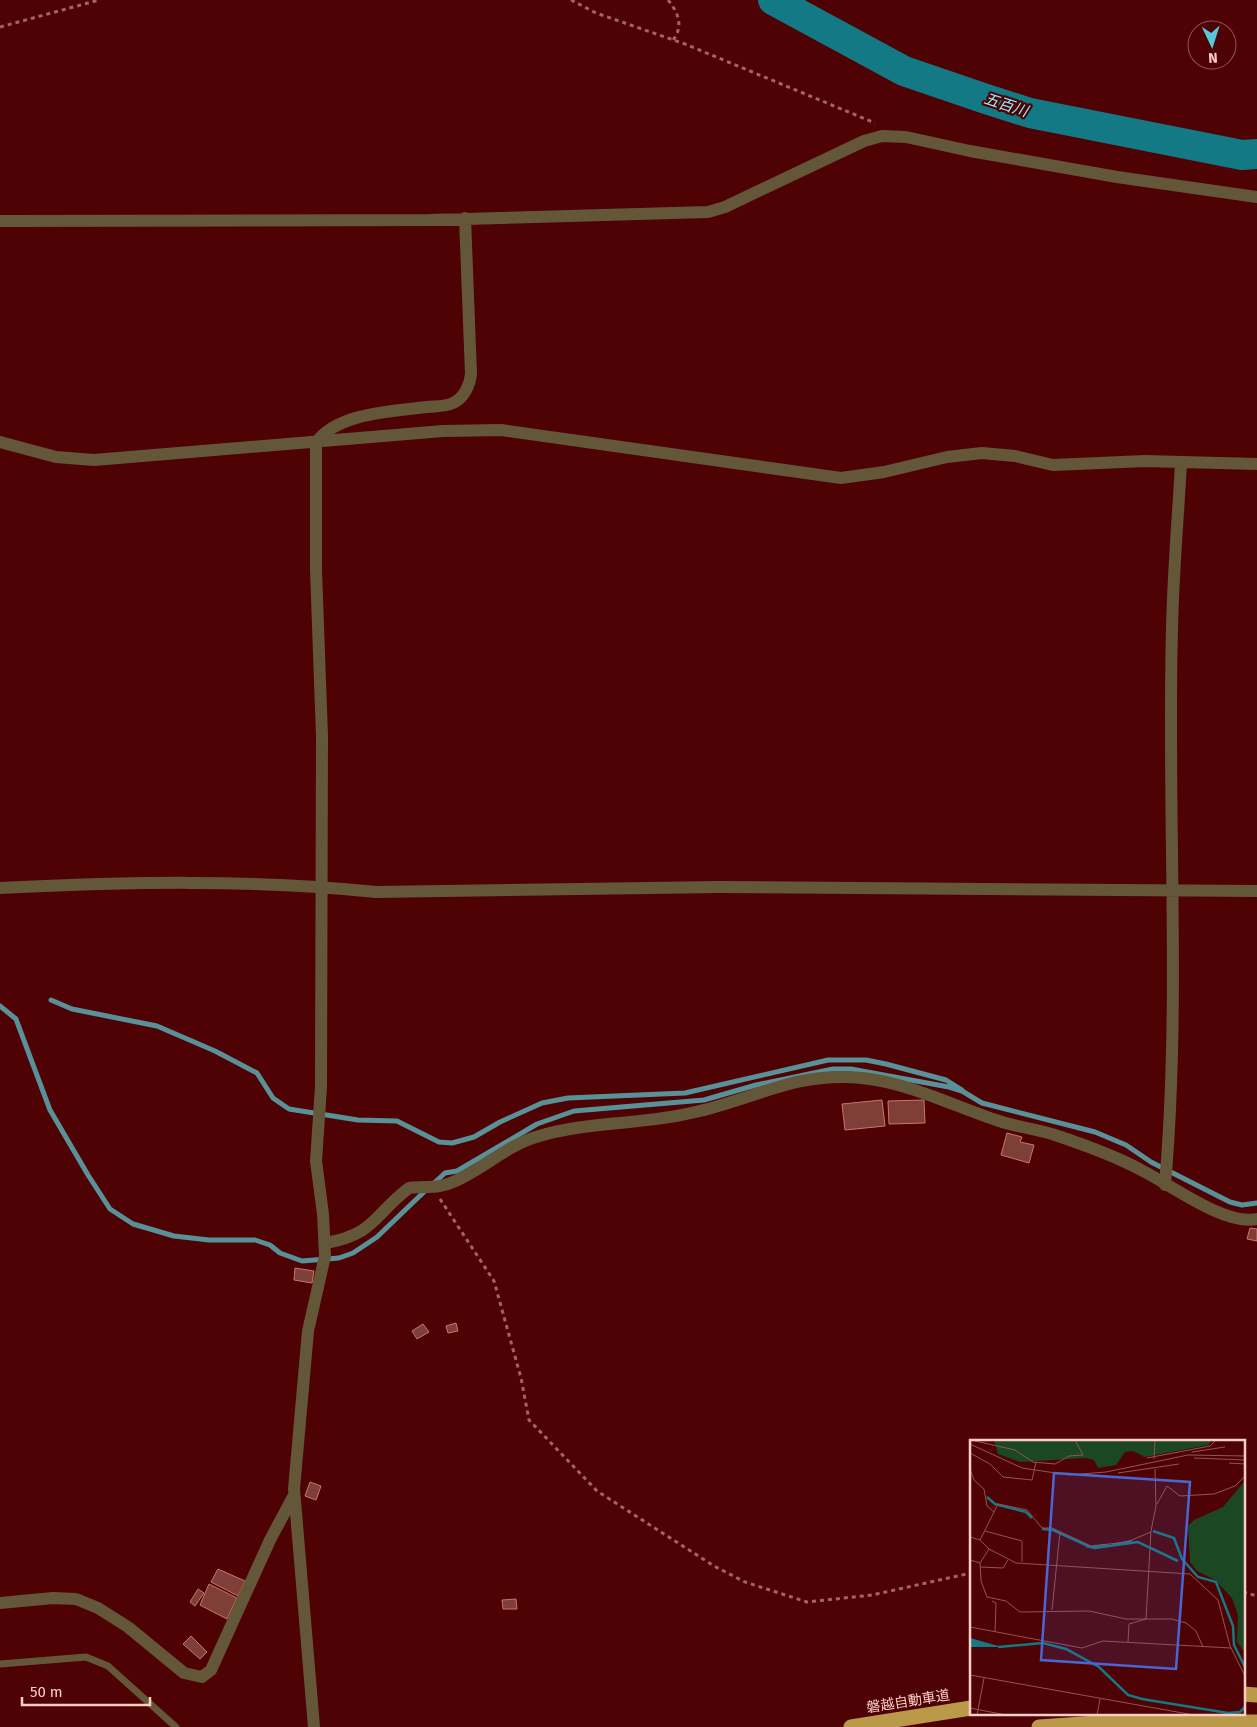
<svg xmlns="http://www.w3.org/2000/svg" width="1257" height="1727" font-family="'Fira Sans','Noto Sans JP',sans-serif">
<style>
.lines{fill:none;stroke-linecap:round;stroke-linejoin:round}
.stream{stroke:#589298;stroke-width:5}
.river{stroke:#127985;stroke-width:30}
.building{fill:#7d3f38;stroke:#ca766c}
.path{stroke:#a36563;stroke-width:3;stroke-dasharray:4 4;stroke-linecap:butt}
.lane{stroke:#645739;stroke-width:7}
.street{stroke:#645739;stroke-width:12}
.highway{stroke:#ba9948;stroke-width:15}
.labels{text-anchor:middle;stroke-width:4.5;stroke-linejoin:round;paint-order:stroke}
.street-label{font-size:14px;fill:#fbcdc6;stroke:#4f0204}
.water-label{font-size:15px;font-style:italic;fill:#90f1ff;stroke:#4f0204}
.inset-river{fill:none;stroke:#127985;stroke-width:2.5}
.inset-road{fill:none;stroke:#945352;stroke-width:1}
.view{fill:#4967d4;fill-opacity:0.15;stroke:#4967d4;stroke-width:2.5}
.inset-edge{fill:none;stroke:#fbcdc6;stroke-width:2.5}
</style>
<rect width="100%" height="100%" fill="#4f0204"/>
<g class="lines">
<path class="stream" d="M51,1000L72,1009L157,1026L215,1051L257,1073L273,1098L289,1109L358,1120L397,1121L439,1142L452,1143L474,1137L500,1122L542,1103L568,1098L685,1093L828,1060H866L886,1064L946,1080L962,1090
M0,1006L16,1019L50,1110L88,1175L110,1209L133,1224L174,1236L209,1240H255L270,1245L280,1253L302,1261L339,1258L353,1253L377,1237L427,1189
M433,1184L445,1173L457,1171L537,1124L574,1111L704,1100L756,1085L833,1069H851L949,1087L962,1091L982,1103L1095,1132L1126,1145L1151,1162L1230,1202L1242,1205L1257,1203"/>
<path class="river" d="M773,0L904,71L986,99L1030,113L1242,155L1257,154"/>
</g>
<path class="building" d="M882,1100L885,1126L845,1130L842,1104Z
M924,1100L925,1123L889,1124L888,1101Z
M1007,1133L1022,1137L1020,1142L1034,1145L1029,1163L1001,1155Z
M1250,1228L1257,1229V1241L1247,1239Z
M295,1268L314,1271L312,1283L294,1280Z
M456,1323L458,1331L448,1333L446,1326Z
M423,1324L429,1332L417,1339L412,1331Z
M310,1482L321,1486L316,1500L305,1496Z
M218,1569L245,1581L238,1596L211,1582Z
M209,1584L237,1598L227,1619L200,1605Z
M198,1589L204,1593L195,1606L190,1602Z
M516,1599L517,1609H503L502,1600Z
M191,1636L207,1652L200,1659L183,1644Z"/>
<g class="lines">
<path class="path" d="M571,0L596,13L685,44L875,123
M668,0C678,12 684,26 673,40
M0,27L99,0
M440,1199L494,1281L521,1378L529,1420L597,1491L714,1566L745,1582L807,1602L872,1595L971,1573
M1243,1592L1257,1596"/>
<path class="lane" d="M0,1664L86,1657L108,1666L176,1727"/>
<path class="street" d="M0,221L429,220L708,212L725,207L864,141L882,136L906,137L970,151L1117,177L1257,197
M0,442L56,457L94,460L443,431L501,430L841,478L884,472L947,457L982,453L1015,456L1053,465L1145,461L1257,464
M0,888C125,882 252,879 376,892L718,887L1257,891
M1165,1185C1181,1000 1167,814 1172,629C1173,574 1178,519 1181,463
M325,1243C375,1235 374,1214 409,1188C425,1186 438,1189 453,1182C482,1170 506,1146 536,1137C587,1121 640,1125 691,1113C753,1100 795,1071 862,1078C910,1083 953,1106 999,1121C1017,1127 1037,1129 1055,1135C1085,1145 1116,1156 1143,1171C1171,1185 1225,1226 1257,1219
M0,1603L53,1598L76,1599L98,1608L128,1627L184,1673L202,1677L211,1670L270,1540L294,1495
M314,1727L294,1489L308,1331L325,1256L323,1214L316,1161L321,1087L322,736L316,570V443C336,413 393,411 427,407C435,406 445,407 453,403C464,398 470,385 471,374L465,218"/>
<path class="highway" d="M1243,1694L1257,1695
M851,1727L971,1708
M1039,1727L1111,1722H1257"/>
</g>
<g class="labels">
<g class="street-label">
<text transform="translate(908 1701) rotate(-9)" y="5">磐越自動車道</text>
</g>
<g class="water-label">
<text transform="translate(1006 105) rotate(18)" y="5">五百川</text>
</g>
</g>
<g transform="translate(970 1440)">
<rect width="275" height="275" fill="#4f0204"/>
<path d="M24,0H242L238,5L175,17L163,11L155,12L146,25L128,28L124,20L116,18L50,22L28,14ZM273,43H275V213L267,202L268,175L262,158L245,140L227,131L220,122L218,86L224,80L253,67Z" fill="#1b4723"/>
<path d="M0,198L32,207H0Z" fill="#127985"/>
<path class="inset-river" d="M17,57L25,64L56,72L62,78M72,89L83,90L118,106M183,91L204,98L212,119L228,137L246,142L263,186L264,205L275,227M142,105L162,101M116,106L125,108L168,102L208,121M122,107L138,105M28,207L73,203L96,209L129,227L158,255L172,259L258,273L270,272L275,267"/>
<path class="inset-road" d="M1,0L45,10L63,22L85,24L99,16L113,15L105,0M0,4L52,28L99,35L136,32L218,15L275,16M222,12L255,7M0,13L20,24L33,37L62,40L66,22M177,18L240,6L246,0M224,18L275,20M184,19L185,0M259,23L275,24M0,29L4,40L14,49L17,66L24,72M148,33L209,24M187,64L197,46L210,56L244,54L265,46L275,36M15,91L52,101V122M0,97L10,100L19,109L10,123L0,120M10,100L28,64L57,70L72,88H82L121,106L157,102L181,92M19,109L46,123L220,134L248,160L260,206L275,236M10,123L11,141L17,157L36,161L50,172L119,171L156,179H202L216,183L226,191L233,207M10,127L33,128L38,120M22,161L26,163L25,192M82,170L90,92M0,187L112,208L133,201L261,208M158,202L159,184L176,179L181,91L186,66L185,29M0,235L224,275M0,268L36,275M7,275L14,238M127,275L130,259"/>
<path class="view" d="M84,33L220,42L206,229L71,220Z"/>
<rect width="275" height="275" class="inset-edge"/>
</g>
<g transform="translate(1212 45) rotate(176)"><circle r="24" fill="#4f0204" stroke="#945352"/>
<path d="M0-4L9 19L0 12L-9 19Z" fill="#53cbdb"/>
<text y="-8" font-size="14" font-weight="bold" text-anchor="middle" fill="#fbcdc6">N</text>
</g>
<path d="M22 1697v8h128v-8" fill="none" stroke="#fbcdc6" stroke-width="2.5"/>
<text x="30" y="1697" font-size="15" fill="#fbcdc6" stroke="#4f0204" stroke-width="4" paint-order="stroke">50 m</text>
</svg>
